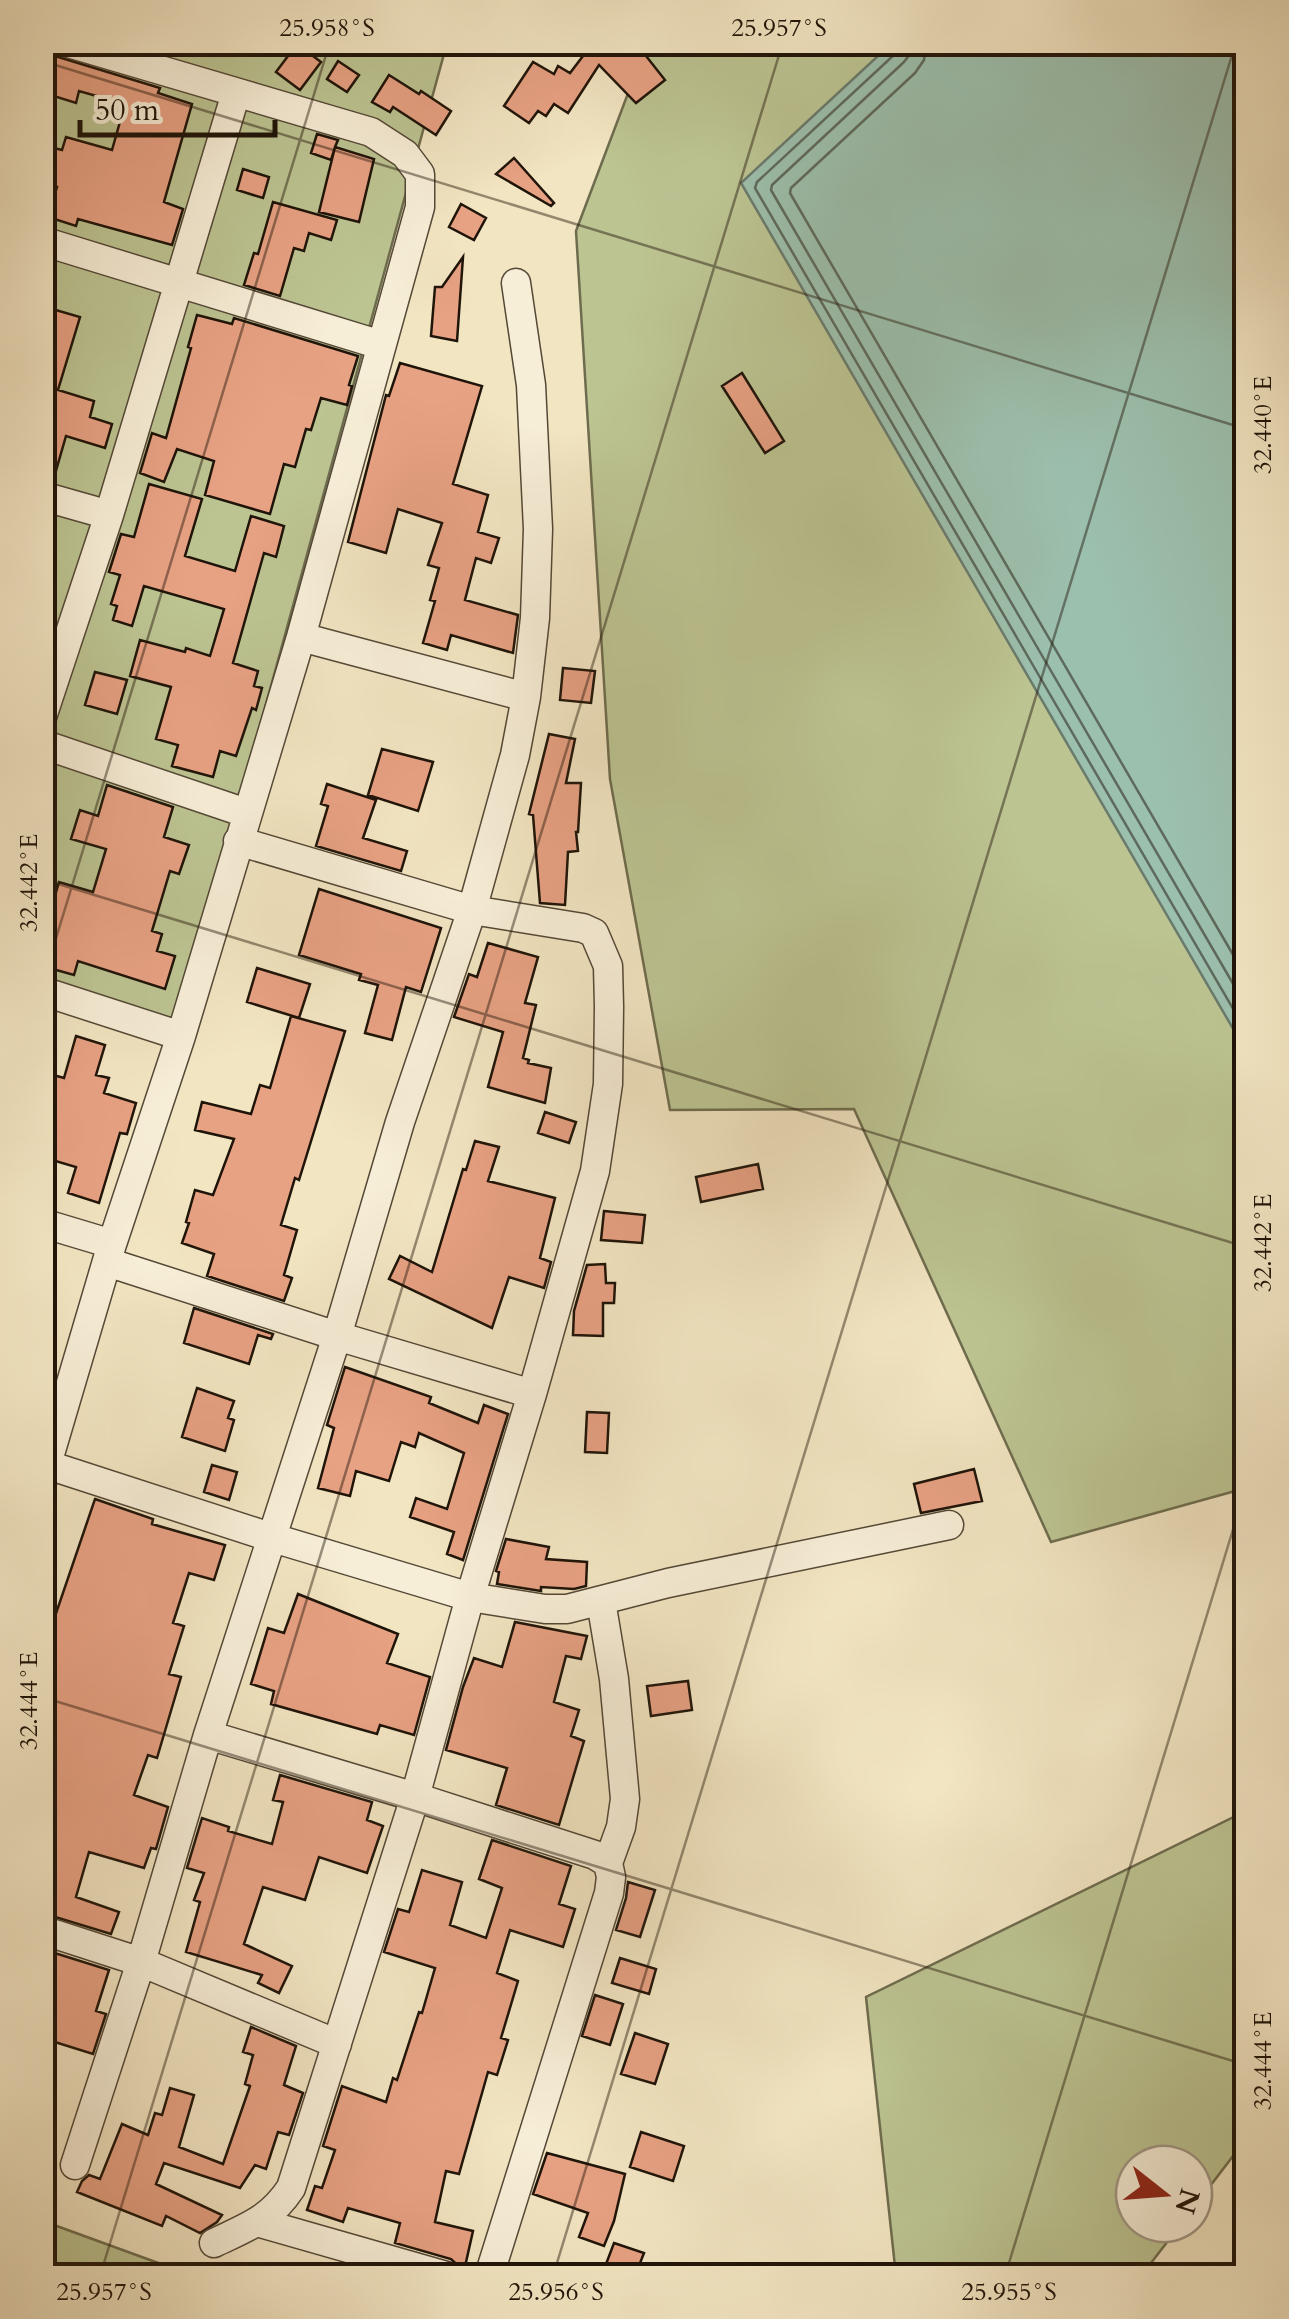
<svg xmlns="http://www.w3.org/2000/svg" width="1289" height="2319" font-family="Cardo,serif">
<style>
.green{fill:#bcc492;stroke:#6e6c4e;stroke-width:2.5}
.water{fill:#9cc0ae;stroke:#6a7b6c;stroke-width:2.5}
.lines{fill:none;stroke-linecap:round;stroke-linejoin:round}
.shore{stroke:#5e6a5c;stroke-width:2.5}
.building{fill:#e7a183;stroke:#1f1409;stroke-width:2.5}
.street-casing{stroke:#544837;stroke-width:31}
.street{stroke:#f7eed7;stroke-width:28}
.ticks{fill:none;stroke:#1f1409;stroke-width:2.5;stroke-opacity:0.45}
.neatline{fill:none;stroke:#1f1409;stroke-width:4}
.ticks-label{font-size:25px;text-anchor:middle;fill:#1f1409}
</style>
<rect width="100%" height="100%" fill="#f2e5c2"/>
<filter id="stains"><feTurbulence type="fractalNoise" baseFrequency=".002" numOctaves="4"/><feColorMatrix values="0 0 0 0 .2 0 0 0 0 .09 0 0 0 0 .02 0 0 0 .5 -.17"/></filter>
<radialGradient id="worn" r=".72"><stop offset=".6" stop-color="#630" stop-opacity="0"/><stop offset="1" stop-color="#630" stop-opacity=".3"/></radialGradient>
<path class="green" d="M42,43H447L178,1026L43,988Z
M647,43H1246V1488L1051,1542L854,1109L670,1110L610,779L576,231Z
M1246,1811V2139L1194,2207V2164H1134V2224H1181L1141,2276H896L866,1997Z
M43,2221L194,2276H43Z"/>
<path class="water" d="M893,42L1246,43V1051L741,183Z"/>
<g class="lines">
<path class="shore" d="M899,42L895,54L757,182L755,188L1246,1031
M911,42L910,54L904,62L772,185L771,190L1246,1006
M926,42L924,60L915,73L791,188L790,193L1246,977"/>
</g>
<path class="building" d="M577,42H635L665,80L636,103L599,65L568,113L554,104L546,116L538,111L529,123L504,106L533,62L554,74L558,66L570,73L586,52Z
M297,44L321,62L300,90L276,72Z
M55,56L160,88L158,93L192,104L164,202L183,209L172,245L78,219L76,226L48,217L57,187L42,183V145L62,150L66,137L112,150L125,104L79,91L76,103L44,93Z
M338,61L359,75L347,92L327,79Z
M389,75L419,94L421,91L451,111L436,135L393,107L390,112L372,102Z
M317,134L338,140L335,147L374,159L359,222L319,212L335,147L331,160L311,153Z
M514,158L554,203L551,206L496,174Z
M243,169L269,177L263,198L237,190Z
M273,202L337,220L331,240L309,233L304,251L294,248L280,296L244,285L254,253L258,254Z
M461,204L486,218L474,240L449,227Z
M463,257L457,341L431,336L435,287H442Z
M42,306L80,317L58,390L94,401L90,417L112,424L105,448L66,436L53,481L42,479Z
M197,315L232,324L234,318L358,356L349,385L352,386L347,405L321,398L311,430L306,429L295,467L284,464L270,514L205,495L214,461L177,449L164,482L140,473L152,433L166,438L191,348L188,347Z
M400,363L482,386L453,484L488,495L478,532L499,538L491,563L476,558L465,600L518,615L513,653L451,635L447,650L423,643L435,601L430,600L439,568L428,565L442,523L398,509L386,553L348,542L386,395L389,396Z
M742,373L784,441L765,453L722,386Z
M149,484L202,499L185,556L235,571L251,516L284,526L276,557L264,553L233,663L258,671L254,686L262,688L256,710L252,708L236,756L220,751L213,777L172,766L178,745L156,739L171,687L130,676L140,640L185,652L186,648L210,656L224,609L144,586L132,626L113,620L117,606L111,604L120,575L109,572L121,534L134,537Z
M563,668L595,671L591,703L560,700Z
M95,672L127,680L117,714L85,705Z
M549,734L575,739L566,783H581L578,832H576L578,851L568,852L565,905L540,903L533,815L529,814Z
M382,749L433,762L418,811L368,795Z
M327,784L376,800L363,838L407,851L401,871L316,846L328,806L321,804Z
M107,785L173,807L164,837L189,845L179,874L170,871L152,931L162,934L157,951L175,956L165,989L78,961L74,975L42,966V940L59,882L93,892L106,849L71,839L80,810L98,816Z
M319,889L441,928L421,992L406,987L392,1040L365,1033L378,985L359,980L361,974L299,955Z
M488,943L538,957L525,1003L536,1005L523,1058L529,1060L528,1063L551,1068L545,1103L488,1087L503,1032L454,1017L469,974L477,977Z
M257,968L310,984L299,1018L247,1002Z
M291,1016L345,1031L299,1180L295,1178L281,1225L297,1230L284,1275L292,1278L284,1301L207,1276L214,1254L182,1243L189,1223L186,1222L195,1190L213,1195L234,1139L195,1130L202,1102L251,1114L260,1085L270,1088Z
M76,1036L105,1045L96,1075L109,1078L104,1093L136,1103L127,1134L120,1133L99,1203L68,1193L76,1167L42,1157V1072L64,1078Z
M545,1112L576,1122L569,1143L538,1133Z
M475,1141L499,1147L488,1181L555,1198L540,1258L551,1262L544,1288L509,1277L492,1328L389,1279L400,1256L432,1272L463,1169L466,1170Z
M758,1164L763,1189L701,1202L696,1177Z
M604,1211L645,1215L642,1243L601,1240Z
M605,1264L606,1283H615L614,1303H603V1336L573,1335L574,1311L587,1265Z
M194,1308L273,1334L271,1339L258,1335L249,1364L184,1343Z
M345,1367L431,1397L429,1403L478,1423L484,1405L508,1414L463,1560L447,1554L454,1532L410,1517L416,1498L447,1509L464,1453L419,1433L415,1447L401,1442L389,1481L356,1471L350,1496L318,1488L334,1428L327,1425Z
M197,1388L234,1401L228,1418L234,1420L225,1451L182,1437Z
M587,1412L609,1413L607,1453L585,1452Z
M212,1465L237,1472L229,1500L204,1492Z
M974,1469L982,1501L921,1513L914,1484Z
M95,1499L153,1519L152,1524L225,1545L214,1580L189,1573L173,1623L184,1626L169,1674L181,1677L157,1758L148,1755L134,1795L168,1807L156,1849L151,1848L144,1868L89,1852L76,1897L119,1912L111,1934L42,1913V1695L51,1668L42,1665V1648L48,1630L50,1631Z
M506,1539L549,1547L546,1559L587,1562L586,1586L574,1589L541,1587V1591L497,1584L499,1572L496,1571Z
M298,1594L398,1634L387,1663L430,1677L414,1735L380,1725L377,1734L271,1704L274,1691L251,1684L268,1628L284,1633Z
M515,1622L587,1636L581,1659L566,1656L554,1702L579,1710L571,1736L584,1741L559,1825L496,1805L507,1768L446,1750L463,1687L474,1658L502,1667Z
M688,1681L692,1710L651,1716L647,1686Z
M280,1775L372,1802L367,1820L383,1826L367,1873L319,1857L305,1900L263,1887L244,1944L292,1966L279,1993L258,1983L262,1975L186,1952L200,1902L194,1900L204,1873L187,1868L202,1818L229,1827L228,1831L272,1844L283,1802L273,1800Z
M492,1840L571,1866L559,1904L575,1909L563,1947L510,1930L497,1973L518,1981L501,2038L508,2040L497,2075L488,2072L459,2174L446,2171L435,2222L473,2231L464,2271L451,2259L395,2243L400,2223L348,2208L343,2222L307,2210L315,2186L322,2188L335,2150L323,2146L342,2086L386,2102L393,2078L397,2080L419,2012L422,2013L435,1968L384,1952L398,1909L409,1912L422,1870L462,1882L450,1925L486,1938L502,1888L479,1879Z
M628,1882L655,1890L640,1937L616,1930L626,1898Z
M42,1949L109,1970L96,2011L106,2014L93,2054L42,2038Z
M620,1958L656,1969L649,1994L612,1983Z
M595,1995L623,2004L610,2045L582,2036Z
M251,2027L296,2046L284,2085L303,2093L289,2135L278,2132L266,2169L255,2165L240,2188L164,2163L156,2184L222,2215L217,2222L200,2233L166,2216L162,2226L77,2192L82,2181L89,2175L100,2179L122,2124L148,2135L155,2113L162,2115L170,2088L194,2095L179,2147L223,2164L250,2086L245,2084L253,2055L243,2052Z
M635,2033L668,2044L655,2084L621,2074Z
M641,2132L684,2146L673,2181L630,2167Z
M547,2153L625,2174L614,2221L604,2246L579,2237L588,2213L533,2194Z
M614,2243L644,2253L635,2276H617L603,2272Z"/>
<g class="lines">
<defs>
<path id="street" d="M42,241L381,345
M42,496L109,515
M301,637L526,697
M42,717L109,515L236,93
M42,744L246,813
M42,991L181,1036
M42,1223L112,1244
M107,1262L337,1336L532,1394
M48,1465L273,1538L470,1597L545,1609H567L668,1583L949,1525
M42,1481L112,1244L181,1036L301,637L420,207V174L405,154L371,132L65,42
M208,1735L415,1797L595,1855L608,1863
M42,1930L141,1962L337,2044
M75,2165L141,1962L208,1735L337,1336L400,1122L472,910L515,755L526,697L535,618L538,529L531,385L516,283
M257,2222L446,2276
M214,2243C247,2227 270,2220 291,2188L415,1797L470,1597L532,1394L595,1171L608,1084L609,1007L608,966L594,933L583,928L472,910L238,841
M489,2276L609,1893L611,1877L608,1863L621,1827L625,1799L614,1679L601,1601"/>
</defs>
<use href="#street" class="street-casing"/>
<use href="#street" class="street"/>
</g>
<path class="ticks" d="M42,61L1246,429M42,879L1246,1247M42,984L330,42M42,1697L1246,2065M100,2276L783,42M553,2276L1236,42M1005,2276L1246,1487"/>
<rect width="1289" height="2319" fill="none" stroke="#f2e5c2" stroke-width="110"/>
<g transform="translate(1164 2194) rotate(107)"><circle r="48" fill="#f7eed7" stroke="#a19785" stroke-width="2.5"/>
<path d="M0-8L18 38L0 25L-18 38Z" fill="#8f2418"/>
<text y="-15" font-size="28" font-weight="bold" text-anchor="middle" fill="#1f1409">N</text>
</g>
<path d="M80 120v15h195v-15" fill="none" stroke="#1f1409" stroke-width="5"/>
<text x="95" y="120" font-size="30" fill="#1f1409" stroke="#f7eed7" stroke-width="8" paint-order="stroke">50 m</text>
<rect x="55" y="55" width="1179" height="2209" class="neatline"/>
<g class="ticks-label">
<text x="327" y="36">25.958°S</text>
<text x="779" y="36">25.957°S</text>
<text transform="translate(1262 425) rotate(-90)" y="9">32.440°E</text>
<text transform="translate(28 883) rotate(-90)" y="9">32.442°E</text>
<text transform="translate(1262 1243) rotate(-90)" y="9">32.442°E</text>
<text transform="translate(28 1701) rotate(-90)" y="9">32.444°E</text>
<text transform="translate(1262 2061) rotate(-90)" y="9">32.444°E</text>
<text x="104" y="2300">25.957°S</text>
<text x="556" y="2300">25.956°S</text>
<text x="1009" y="2300">25.955°S</text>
</g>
<rect width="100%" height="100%" filter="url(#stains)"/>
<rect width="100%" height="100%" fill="url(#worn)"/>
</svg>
